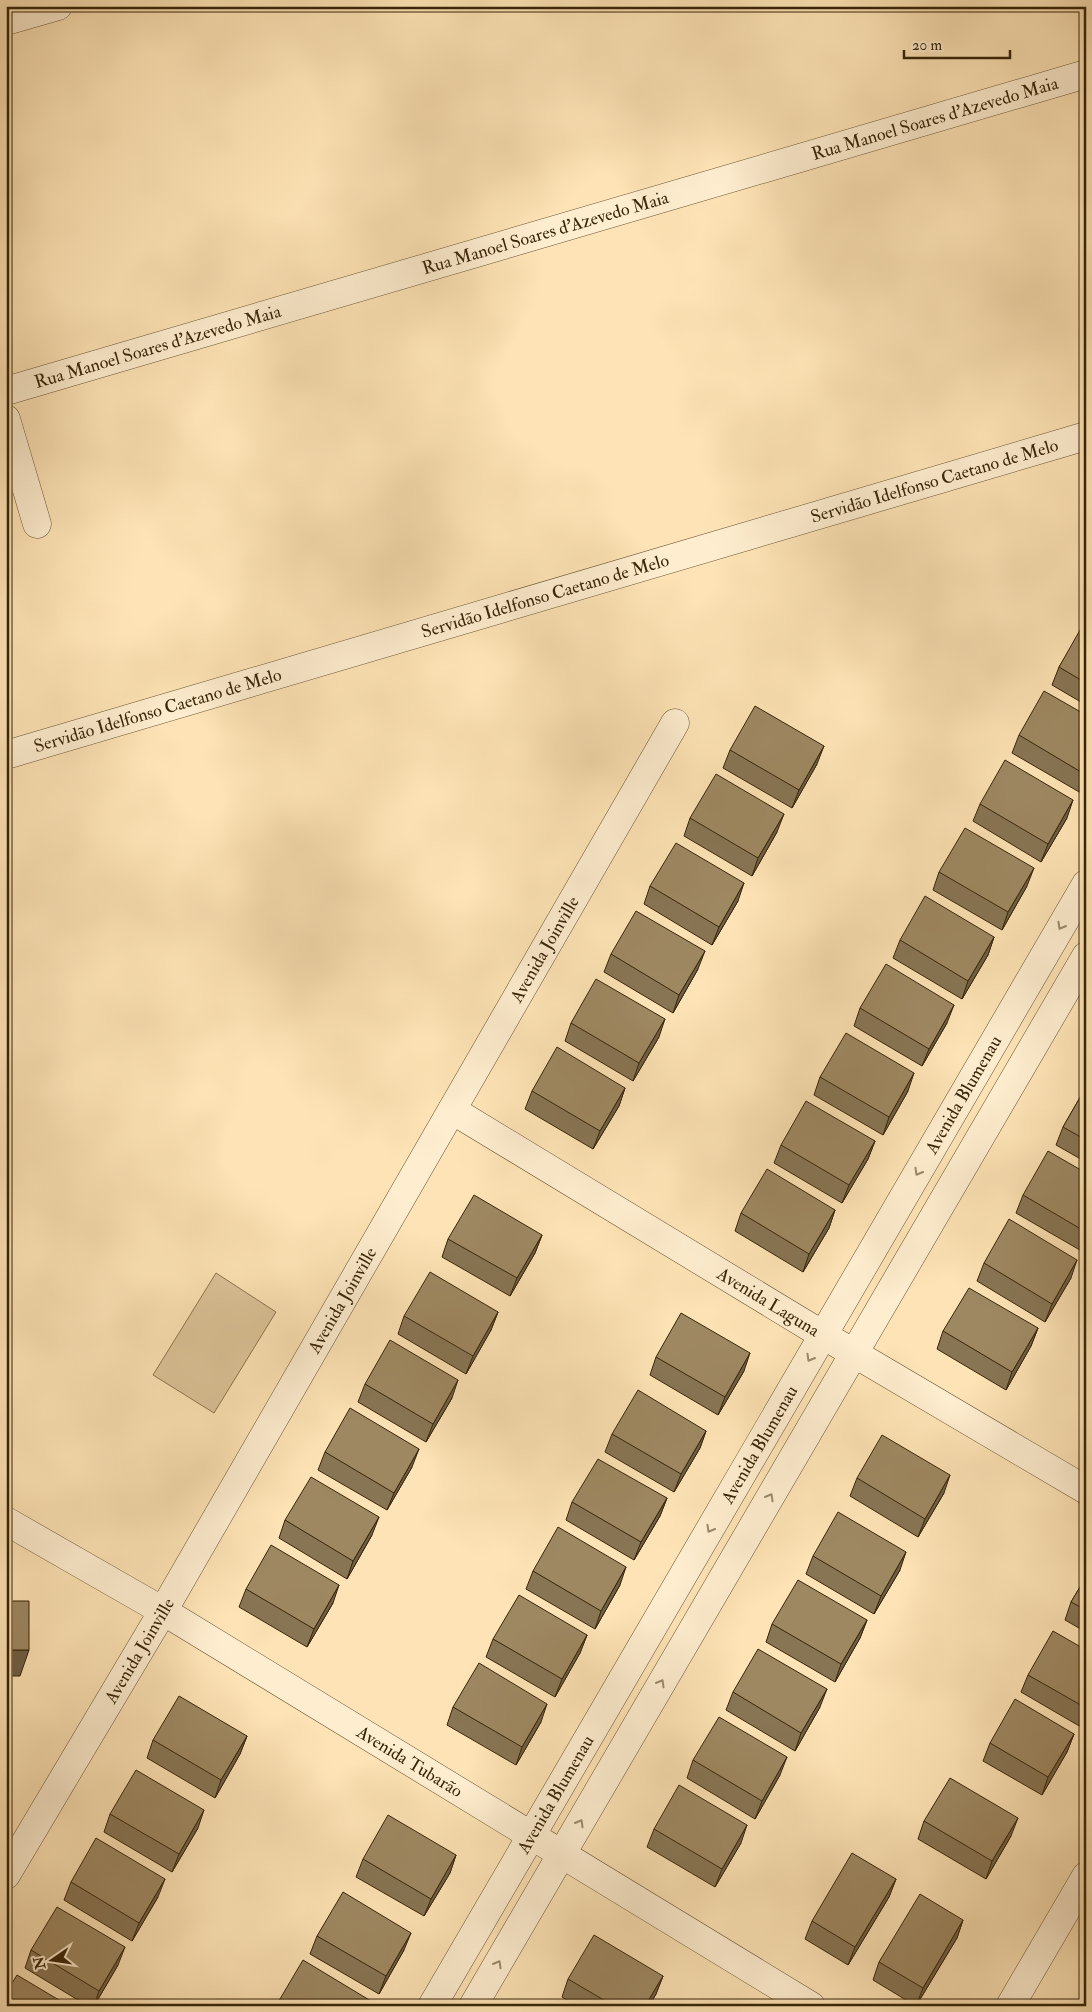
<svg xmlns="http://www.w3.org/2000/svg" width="1092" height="2012" font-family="'IM FELL Double Pica',serif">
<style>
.green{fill:#dcc398;stroke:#8a7450}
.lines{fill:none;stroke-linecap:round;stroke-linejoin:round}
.street-casing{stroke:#695433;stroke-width:29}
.street{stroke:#feedcf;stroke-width:28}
.wall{fill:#887554;stroke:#382508}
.shaded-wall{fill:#6f5f45;stroke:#382508}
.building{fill:#9e8862;stroke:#382508}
.oneway{stroke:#9b896c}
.labels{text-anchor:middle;stroke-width:4.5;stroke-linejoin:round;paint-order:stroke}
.street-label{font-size:18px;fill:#382508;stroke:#feedcf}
</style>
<rect width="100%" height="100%" fill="#fde3b5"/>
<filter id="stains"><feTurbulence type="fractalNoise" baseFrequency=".004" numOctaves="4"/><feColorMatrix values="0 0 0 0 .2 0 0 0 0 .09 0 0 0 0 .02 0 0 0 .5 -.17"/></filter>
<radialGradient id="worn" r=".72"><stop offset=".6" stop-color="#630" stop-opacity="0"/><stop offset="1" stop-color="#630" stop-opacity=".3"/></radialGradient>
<path class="green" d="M216,1273L276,1312L214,1413L153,1375Z"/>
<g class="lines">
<defs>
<g id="street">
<path d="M6,21L58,6"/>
<path id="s1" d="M6,391L1086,74"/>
<path d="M6,419L37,524"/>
<path id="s2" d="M6,755L1086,436"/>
<path id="s3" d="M452,1110L823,1335L1086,1490"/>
<path id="s4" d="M6,1521L163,1611L811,2006"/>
<path id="s5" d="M6,1875L163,1611L675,723"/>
<path id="s6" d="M432,2006L1086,884"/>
<path d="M473,2006L1086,956"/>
<path d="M1010,2006L1086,1876"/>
</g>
</defs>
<use href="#street" class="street-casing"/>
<use href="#street" class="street"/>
</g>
<path class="wall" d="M1086,624V705L1052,685L1059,667Z
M1086,715V785L1081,793L1012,753L1019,735Z
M730,750L817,764L792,808L723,768Z
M980,804L1067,818L1041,862L973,821Z
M690,818L777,832L752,876L684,836Z
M939,872L1027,886L1002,930L933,890Z
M650,886L738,901L712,945L644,904Z
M994,937L988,955L962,999L893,958L900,940Z
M611,954L698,969L673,1013L604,972Z
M860,1008L947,1023L922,1066L854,1026Z
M571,1023L659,1037L633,1081L565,1041Z
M820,1077L908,1091L883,1135L814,1095Z
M1086,1087V1162L1056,1145L1063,1127Z
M625,1088L619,1106L593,1149L525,1109L532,1091Z
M875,1141L868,1159L842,1203L774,1163L781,1145Z
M1086,1173V1251L1085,1253L1016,1213L1023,1195Z
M835,1210L829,1228L803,1272L735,1231L741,1213Z
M542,1235L535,1253L510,1296L442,1257L448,1239Z
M984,1263L1071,1278L1045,1322L977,1281Z
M498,1312L491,1330L466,1374L398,1334L404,1316Z
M1038,1328L1031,1346L1006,1390L937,1349L943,1331Z
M656,1357L744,1371L718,1415L650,1375Z
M365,1384L452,1398L426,1442L358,1402Z
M706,1431L700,1448L674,1492L605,1452L612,1434Z
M325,1452L412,1467L387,1510L318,1470Z
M857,1478L944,1493L918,1537L850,1496Z
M667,1498L660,1516L634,1560L566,1520L572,1502Z
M285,1520L372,1535L347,1579L279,1538Z
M813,1556L900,1570L874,1614L806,1574Z
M533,1571L620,1585L595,1629L526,1589Z
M1086,1577V1632L1065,1620L1071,1602Z
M246,1589L333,1603L307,1647L239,1607Z
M867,1620L860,1638L835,1682L766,1642L772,1624Z
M587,1635L580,1653L555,1697L486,1657L493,1639Z
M1086,1650V1718L1081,1727L1021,1692L1028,1675Z
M733,1692L820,1707L795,1751L726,1710Z
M453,1707L541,1722L516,1765L447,1725Z
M1074,1734L1067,1752L1042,1795L983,1761L990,1743Z
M247,1736L240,1754L215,1798L147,1758L153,1740Z
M693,1760L780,1775L755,1819L687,1778Z
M110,1814L198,1828L172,1872L104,1832Z
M924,1821L1011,1836L986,1879L918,1839Z
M654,1829L741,1843L715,1887L647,1847Z
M456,1855L450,1873L424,1916L356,1877L363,1859Z
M896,1879L889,1897L848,1965L805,1939L812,1921Z
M71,1882L158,1897L132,1941L64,1900Z
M963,1920L957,1938L916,2006L873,1980L879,1962Z
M317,1936L404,1950L379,1994L310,1954Z
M31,1950L118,1965L94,2006H88L25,1968Z
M663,1976L656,1994L649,2006H577L562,1997L568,1979Z"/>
<path class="shaded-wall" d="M824,746L817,764L792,808L799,790Z
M1086,780V785L1081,793Z
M1073,800L1067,818L1041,862L1048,844Z
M784,814L777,832L752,876L758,858Z
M1034,868L1027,886L1002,930L1008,912Z
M744,883L738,901L712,945L719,927Z
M994,937L988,955L962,999L968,981Z
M705,951L698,969L673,1013L679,995Z
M954,1005L947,1023L922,1066L929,1049Z
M665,1019L659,1037L633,1081L639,1063Z
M914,1073L908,1091L883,1135L889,1117Z
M625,1088L619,1106L593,1149L600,1131Z
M875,1141L868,1159L842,1203L849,1185Z
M835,1210L829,1228L803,1272L809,1254Z
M542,1235L535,1253L510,1296L517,1278Z
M1077,1260L1071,1278L1045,1322L1052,1304Z
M498,1312L491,1330L466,1374L473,1356Z
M1038,1328L1031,1346L1006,1390L1012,1372Z
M750,1353L744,1371L718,1415L725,1397Z
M458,1380L452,1398L426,1442L433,1424Z
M706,1431L700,1448L674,1492L681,1474Z
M419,1449L412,1467L387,1510L394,1493Z
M950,1475L944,1493L918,1537L925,1519Z
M667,1498L660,1516L634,1560L641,1542Z
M379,1517L372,1535L347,1579L353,1561Z
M906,1552L900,1570L874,1614L881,1596Z
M626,1567L620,1585L595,1629L601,1611Z
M339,1585L333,1603L307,1647L314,1629Z
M867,1620L860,1638L835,1682L841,1664Z
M587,1635L580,1653L555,1697L562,1679Z
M6,1650H29L20,1676H6Z
M827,1689L820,1707L795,1751L801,1733Z
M547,1704L541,1722L516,1765L522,1747Z
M1086,1713V1718L1081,1727Z
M1074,1734L1067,1752L1042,1795L1048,1777Z
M247,1736L240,1754L215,1798L221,1780Z
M787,1757L780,1775L755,1819L762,1801Z
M204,1810L198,1828L172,1872L179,1854Z
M1018,1818L1011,1836L986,1879L992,1861Z
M747,1825L741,1843L715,1887L722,1869Z
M456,1855L450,1873L424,1916L431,1899Z
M165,1879L158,1897L132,1941L139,1923Z
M896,1879L889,1897L848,1965L855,1947Z
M963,1920L957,1938L916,2006L923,1988Z
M411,1933L404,1950L379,1994L386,1976Z
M125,1947L118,1965L94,2006L99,1991Z
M663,1976L656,1994L649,2006H645Z"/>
<path class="building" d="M1084,623L1086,624V683L1059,667Z
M1044,691L1086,715V775L1019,735Z
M755,706L824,746L799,790L730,750Z
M1005,760L1073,800L1048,844L980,804Z
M716,774L784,814L758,858L690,818Z
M965,828L1034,868L1008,912L939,872Z
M676,843L744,883L719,927L650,886Z
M925,896L994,937L968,981L900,940Z
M636,911L705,951L679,995L611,954Z
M886,964L954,1005L929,1049L860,1008Z
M596,979L665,1019L639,1063L571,1023Z
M846,1033L914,1073L889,1117L820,1077Z
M557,1047L625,1088L600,1131L532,1091Z
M1086,1087V1140L1063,1127Z
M806,1101L875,1141L849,1185L781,1145Z
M1048,1151L1086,1173V1232L1023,1195Z
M767,1169L835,1210L809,1254L741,1213Z
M474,1195L542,1235L517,1278L448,1239Z
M1009,1219L1077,1260L1052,1304L984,1263Z
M430,1272L498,1312L473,1356L404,1316Z
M969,1288L1038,1328L1012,1372L943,1331Z
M681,1313L750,1353L725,1397L656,1357Z
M390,1340L458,1380L433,1424L365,1384Z
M638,1390L706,1431L681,1474L612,1434Z
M350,1408L419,1449L394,1493L325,1452Z
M882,1435L950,1475L925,1519L857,1478Z
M598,1459L667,1498L641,1542L572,1502Z
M311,1477L379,1517L353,1561L285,1520Z
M838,1512L906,1552L881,1596L813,1556Z
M558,1527L626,1567L601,1611L533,1571Z
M271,1545L339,1585L314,1629L246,1589Z
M1086,1577V1610L1071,1602Z
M798,1580L867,1620L841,1664L772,1624Z
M519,1595L587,1635L562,1679L493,1639Z
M6,1601H29V1650H6Z
M1053,1631L1086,1650V1708L1028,1675Z
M758,1649L827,1689L801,1733L733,1692Z
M479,1663L547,1704L522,1747L453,1707Z
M179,1696L247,1736L221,1780L153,1740Z
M1015,1699L1074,1734L1048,1777L990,1743Z
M719,1717L787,1757L762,1801L693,1760Z
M136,1770L204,1810L179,1854L110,1814Z
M950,1778L1018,1818L992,1861L924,1821Z
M679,1785L747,1825L722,1869L654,1829Z
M388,1815L456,1855L431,1899L363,1859Z
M96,1838L165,1879L139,1923L71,1882Z
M852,1853L896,1879L855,1947L812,1921Z
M343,1892L411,1933L386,1976L317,1936Z
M920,1894L963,1920L923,1988L879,1962Z
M57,1907L125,1947L99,1991L31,1950Z
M594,1935L663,1976L645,2006H614L568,1979Z
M303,1960L371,2001L368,2006H280L277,2004Z
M17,1975L69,2006H6V1993Z"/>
<defs><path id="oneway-chevron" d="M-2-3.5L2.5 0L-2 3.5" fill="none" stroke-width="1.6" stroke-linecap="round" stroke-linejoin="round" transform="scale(1.25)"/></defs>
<g class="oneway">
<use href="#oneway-chevron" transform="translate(1061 926) rotate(120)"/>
<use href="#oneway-chevron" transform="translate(918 1172) rotate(120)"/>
<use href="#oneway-chevron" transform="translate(810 1358) rotate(120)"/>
<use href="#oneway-chevron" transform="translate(770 1497) rotate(-60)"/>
<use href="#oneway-chevron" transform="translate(710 1529) rotate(120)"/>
<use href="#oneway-chevron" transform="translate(661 1683) rotate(-60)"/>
<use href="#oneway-chevron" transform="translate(580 1823) rotate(-60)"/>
<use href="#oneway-chevron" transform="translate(498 1964) rotate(-60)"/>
</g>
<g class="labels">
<g class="street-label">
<text dy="6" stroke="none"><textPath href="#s1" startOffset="968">Rua Manoel Soares d'Azevedo Maia</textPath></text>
<text dy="6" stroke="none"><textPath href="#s1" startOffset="562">Rua Manoel Soares d'Azevedo Maia</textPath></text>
<text dy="6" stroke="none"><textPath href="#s1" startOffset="158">Rua Manoel Soares d'Azevedo Maia</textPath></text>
<text dy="6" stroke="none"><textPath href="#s2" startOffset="968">Servidão Idelfonso Caetano de Melo</textPath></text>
<text dy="6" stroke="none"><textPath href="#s2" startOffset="562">Servidão Idelfonso Caetano de Melo</textPath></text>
<text dy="6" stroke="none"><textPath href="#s2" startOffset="158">Servidão Idelfonso Caetano de Melo</textPath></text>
<text dy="6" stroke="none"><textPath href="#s5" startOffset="1071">Avenida Joinville</textPath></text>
<text dy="6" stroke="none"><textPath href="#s6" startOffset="1055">Avenida Blumenau</textPath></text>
<text dy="6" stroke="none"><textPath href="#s5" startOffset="666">Avenida Joinville</textPath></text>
<text dy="6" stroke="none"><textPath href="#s3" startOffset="370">Avenida Laguna</textPath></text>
<text dy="6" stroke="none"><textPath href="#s6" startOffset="650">Avenida Blumenau</textPath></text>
<text dy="6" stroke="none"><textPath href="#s5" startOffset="261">Avenida Joinville</textPath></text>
<text dy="6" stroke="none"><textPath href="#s4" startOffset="470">Avenida Tubarão</textPath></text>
<text dy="6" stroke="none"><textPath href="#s6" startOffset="245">Avenida Blumenau</textPath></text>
</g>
</g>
<rect width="1092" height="2012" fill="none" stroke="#fde3b5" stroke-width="25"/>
<rect x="8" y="8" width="1077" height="1997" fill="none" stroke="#382508" stroke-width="2.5"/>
<rect x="12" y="12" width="1067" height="1987" fill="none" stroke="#382508"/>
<g transform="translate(52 1960) rotate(257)" stroke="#feedcf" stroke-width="4" paint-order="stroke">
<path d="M0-4L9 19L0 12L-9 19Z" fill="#382508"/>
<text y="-8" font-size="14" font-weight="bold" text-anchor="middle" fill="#382508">N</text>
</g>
<path d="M904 50v8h106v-8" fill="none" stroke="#382508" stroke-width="2.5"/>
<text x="912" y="50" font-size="15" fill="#382508" stroke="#feedcf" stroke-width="4" paint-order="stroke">20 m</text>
<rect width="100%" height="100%" filter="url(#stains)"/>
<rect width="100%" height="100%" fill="url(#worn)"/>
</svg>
